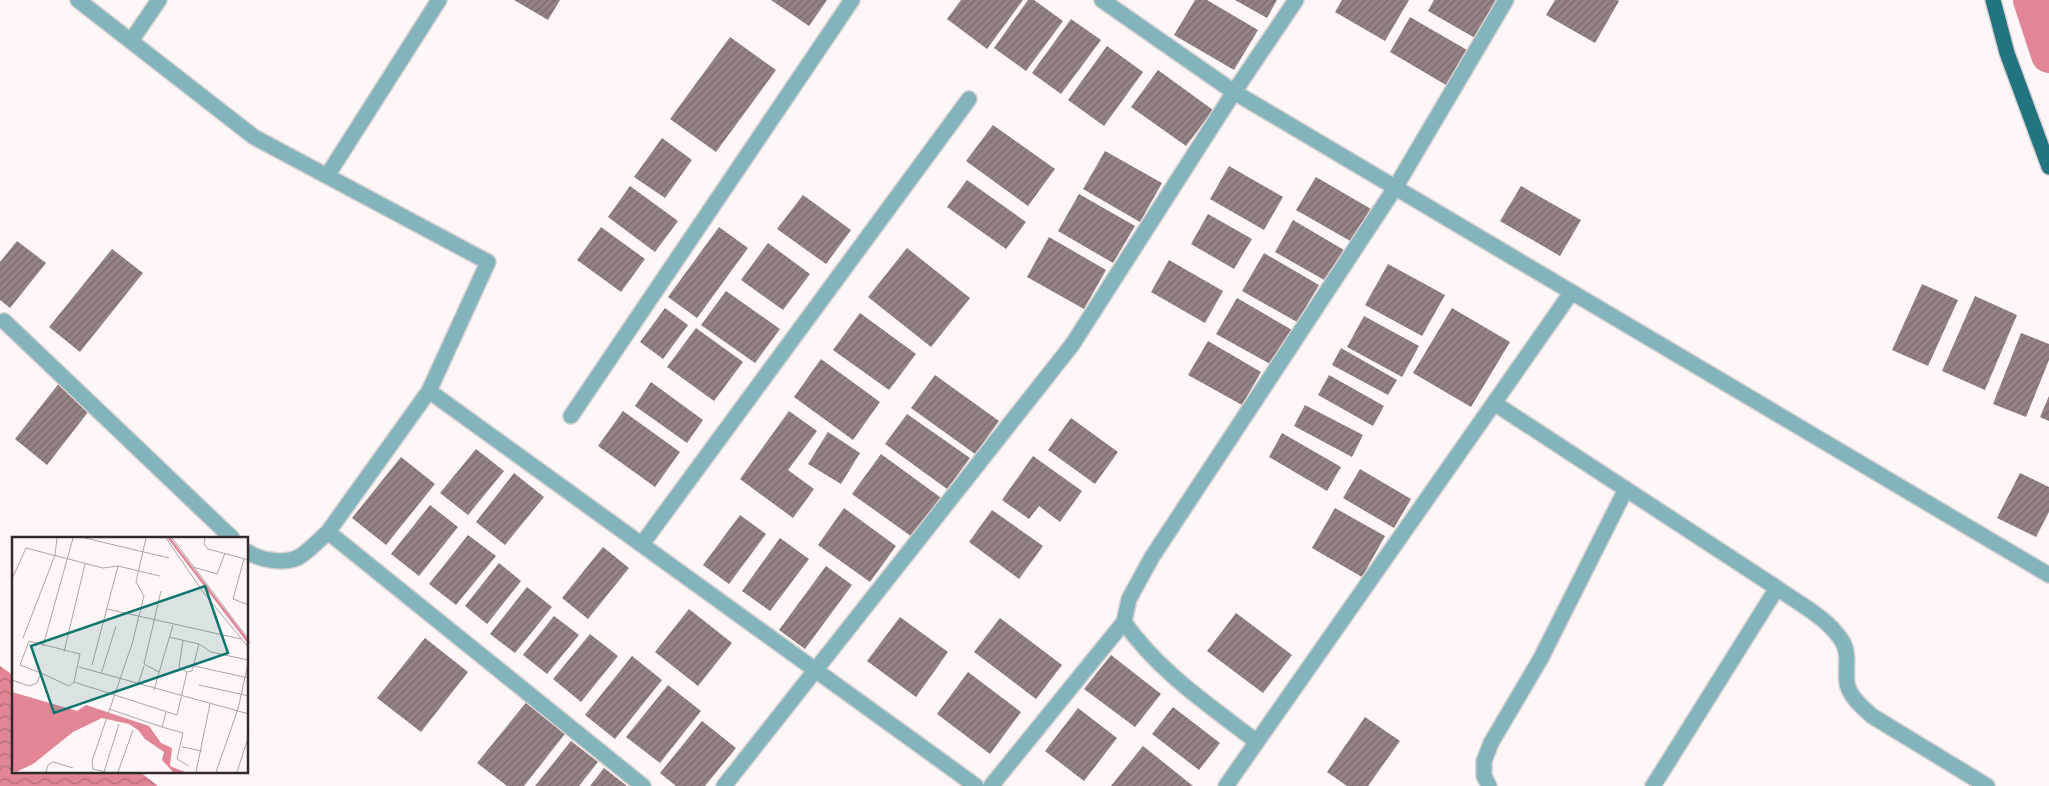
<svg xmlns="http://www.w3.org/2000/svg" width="2049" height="786" font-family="'Work Sans',sans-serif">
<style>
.water{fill:url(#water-waves)}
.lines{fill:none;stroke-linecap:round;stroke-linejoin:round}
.canal{stroke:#e28594;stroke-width:36}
.building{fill:url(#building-hatch)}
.minor-casing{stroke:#d9d1d2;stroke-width:18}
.major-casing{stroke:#d9d1d2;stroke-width:18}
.minor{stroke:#83b3bb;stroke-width:15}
.major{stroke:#227480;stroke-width:15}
.inset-river{fill:none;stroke:#e28594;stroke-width:2.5}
.inset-road{fill:none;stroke:#aca4a5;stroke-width:1}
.view{fill:#0f766e;fill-opacity:0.15;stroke:#0f766e;stroke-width:2.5}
.inset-edge{fill:none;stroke:#31292a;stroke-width:2.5}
</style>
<defs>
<pattern id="water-waves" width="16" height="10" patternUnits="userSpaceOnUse" patternTransform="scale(1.25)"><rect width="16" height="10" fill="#e28594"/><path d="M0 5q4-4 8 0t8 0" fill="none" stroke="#b86d79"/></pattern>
<pattern id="building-hatch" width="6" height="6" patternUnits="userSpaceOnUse" patternTransform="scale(1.25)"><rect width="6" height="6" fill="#948284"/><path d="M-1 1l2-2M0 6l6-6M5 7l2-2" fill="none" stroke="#796a6c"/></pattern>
</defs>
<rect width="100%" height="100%" fill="#fef6f7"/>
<path class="water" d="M0,666L14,676V772H140L158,786H0Z"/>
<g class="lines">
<path class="canal" d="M2031,0L2049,55"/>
</g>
<path class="building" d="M514,0H560L548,20Z
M771,0H827L809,26Z
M961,0H1023L987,49L947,19Z
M1028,0H1034L1063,21L1026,71L994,48Z
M1195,0H1207L1258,30L1234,70L1174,35Z
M1235,0H1277L1267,18Z
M1342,0H1409L1385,41L1335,12Z
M1434,0H1496L1475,38L1428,11Z
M1555,0H1617L1619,1L1595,43L1546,15Z
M1410,17L1467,50L1446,85L1390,52Z
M1071,19L1101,40L1061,94L1032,73Z
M730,37L776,70L716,152L670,119Z
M1107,46L1143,72L1104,126L1068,100Z
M1158,70L1213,110L1186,146L1131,107Z
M993,125L1055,169L1028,206L966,161Z
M662,138L692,160L665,198L634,177Z
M1105,151L1162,183L1140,222L1083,189Z
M1229,166L1283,197L1264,230L1210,199Z
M1316,177L1371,209L1352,242L1296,210Z
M967,180L1026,222L1006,249L947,207Z
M630,186L678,221L655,252L608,217Z
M1521,186L1581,220L1560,256L1500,221Z
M1079,194L1135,226L1113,263L1058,231Z
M803,195L851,230L826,264L777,229Z
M1208,214L1252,239L1234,269L1191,244Z
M1293,220L1344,250L1326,281L1275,252Z
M601,227L645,259L621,292L577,260Z
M719,227L748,248L697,318L668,297Z
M1049,237L1106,270L1084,309L1027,277Z
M17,241L46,263L10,308L0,300V262Z
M768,243L810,274L783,310L741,280Z
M907,248L970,298L931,347L868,297Z
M112,249L143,273L80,352L49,327Z
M1264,253L1319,285L1297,322L1242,291Z
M1169,260L1223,291L1205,323L1151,292Z
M1388,264L1445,295L1422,336L1365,305Z
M1922,284L1958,300L1928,366L1892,350Z
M726,291L780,329L755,363L701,325Z
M1975,296L2017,315L1985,390L1942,371Z
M1237,298L1292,330L1272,365L1216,334Z
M665,308L688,325L663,359L640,342Z
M1452,308L1510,342L1471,407L1413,373Z
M860,313L916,354L889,390L833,350Z
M1364,316L1419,346L1402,377L1347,347Z
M696,328L743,362L714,401L667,367Z
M2021,333L2049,344V360L2026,417L1993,404Z
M1208,341L1261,372L1242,405L1188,375Z
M1341,348L1397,380L1388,395L1332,365Z
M821,359L880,402L853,440L794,397Z
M935,375L999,421L975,454L911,408Z
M1329,375L1384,406L1373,426L1318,395Z
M60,382L92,407L47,465L15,439Z
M651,382L703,420L687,443L635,406Z
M2049,396V421L2040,417Z
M1305,405L1363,435L1352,457L1294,426Z
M623,411L680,452L655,487L598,446Z
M789,411L817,431L788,470L814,489L793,518L740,479Z
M907,414L970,458L947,489L885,444Z
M1071,418L1118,452L1095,484L1048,450Z
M828,432L860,453L841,484L808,464Z
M1282,433L1341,467L1327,491L1269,457Z
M476,449L504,471L468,515L440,493Z
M881,454L944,500L915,539L852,494Z
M1033,456L1082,491L1060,522L1039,506L1029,519L1002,500Z
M401,457L435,484L386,545L352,518Z
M1360,469L1411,499L1394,528L1343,498Z
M514,473L544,497L505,545L476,522Z
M2020,473L2049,487V512L2036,537L1997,518Z
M430,505L458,527L419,576L391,554Z
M844,508L896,546L870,582L818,545Z
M1335,508L1385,536L1362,577L1312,548Z
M992,510L1043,546L1019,579L969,542Z
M740,515L766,534L729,584L703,565Z
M468,535L496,556L456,605L429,584Z
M780,538L809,559L770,611L742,591Z
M603,547L629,568L588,619L562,598Z
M499,563L521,581L487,624L465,606Z
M826,566L852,585L805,649L779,630Z
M527,587L552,607L515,653L490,634Z
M689,609L732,643L698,686L655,652Z
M1236,613L1292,655L1263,693L1207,651Z
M554,616L579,635L547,674L523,655Z
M900,617L948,652L916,697L867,661Z
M1000,618L1062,665L1036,699L974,652Z
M590,634L618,656L581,702L553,679Z
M425,638L468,672L421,732L377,698Z
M1111,655L1161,694L1135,727L1084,689Z
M632,656L662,680L615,739L585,715Z
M968,672L1021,712L990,754L937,714Z
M668,685L701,711L660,763L626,737Z
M529,699L568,730L524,786H507L477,763Z
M1173,707L1220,743L1199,770L1152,734Z
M1078,708L1117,738L1084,781L1045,751Z
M1365,717L1400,741L1368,786H1347L1327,772Z
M702,721L736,748L705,786H676L660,773Z
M571,741L598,762L579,786H535Z
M1143,746L1193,786H1111Z
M604,768L627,786H590Z"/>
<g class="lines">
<defs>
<path id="minor" d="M78,0L254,137L488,262L429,391L328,532L643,786
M1102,0L1234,92L2049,575
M131,41L159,0
M327,176L439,0
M4,321L232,538
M429,391L976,786
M1494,403L1777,588L1653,786
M571,416L852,0
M642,544L969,99
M248,552C260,560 283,564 297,558C306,554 320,539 328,532
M1777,588C1798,603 1828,618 1842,641C1850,653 1845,669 1847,683C1849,696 1862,707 1872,716L1987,786
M1257,742C1209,705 1159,672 1124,622L1129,599L1152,557L1395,188L1506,0
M724,786L1072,345L1234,92L1296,0
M991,786L1124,622
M1226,786L1571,293
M1489,786L1484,776V761L1491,743L1541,658L1626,489"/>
<path id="major" d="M1993,0L2007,53L2049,167"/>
</defs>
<use href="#minor" class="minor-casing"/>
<use href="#major" class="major-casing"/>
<use href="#minor" class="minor"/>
<use href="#major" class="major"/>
</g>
<g transform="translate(12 537)">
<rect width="236" height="236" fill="#fef6f7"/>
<path d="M0,155L65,174L74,168L137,189L149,206L160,211L158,229L173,235H161L150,223L152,215L133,202L126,193L117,187L90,181L61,195L21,227L4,235L0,233Z" fill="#e28594"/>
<path class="inset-river" d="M157,1L237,106"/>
<path class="inset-road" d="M73,1L157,21M154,1L191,55L237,111M160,1L237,103M193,1L192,7L196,12L237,23M232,22L221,62L237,68M181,30L205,37L213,16M0,42L14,11L91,31L106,29L148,39M95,72L229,102M11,101L43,18L45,1M171,103L167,130L175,135M187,107L199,115L236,123M31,109L61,1M52,115L73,27M80,128L106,29M182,129L237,141M67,130L237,177M147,135L132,127L149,54M29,136L57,149L62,145M89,137L104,89M0,143L17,149L25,146L29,136L8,128L17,104L68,117L62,145L165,178L175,135L180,134L187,107L157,100M126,148L132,129M187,148L237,159M142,153L161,88M97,172L150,190L154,175M150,190L171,196L165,222L177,229M170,210L190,214M34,235L36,228L41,225L61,231M92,235L107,187M94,235L81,232L80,224L120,107L132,59L124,45L134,1M106,235L121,193M184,235L198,167M204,235L226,172L237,122M225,235L237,198"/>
<path class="view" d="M193,49L216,116L42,176L19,109Z"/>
<rect width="236" height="236" class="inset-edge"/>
</g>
</svg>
